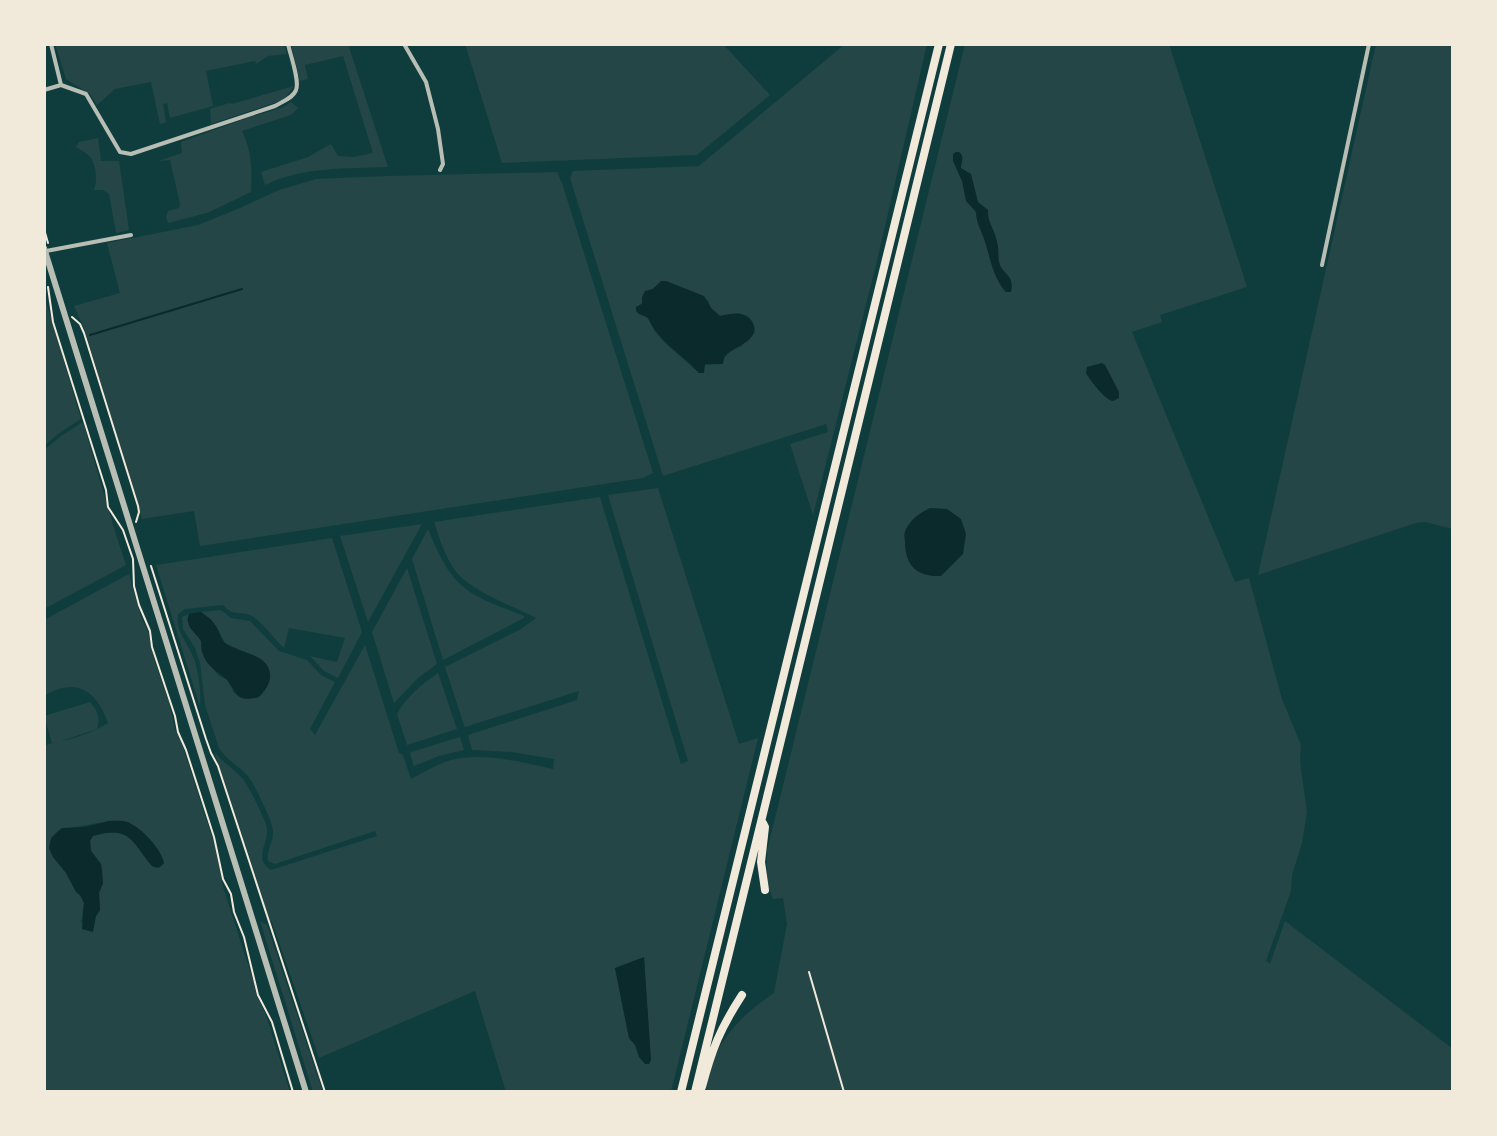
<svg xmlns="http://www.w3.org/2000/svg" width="1497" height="1136" font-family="'Archivo Narrow',sans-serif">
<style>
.green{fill:#244646;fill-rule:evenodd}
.water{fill:#0a2a2b}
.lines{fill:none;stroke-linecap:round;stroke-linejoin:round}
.stream{stroke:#0a2a2b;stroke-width:2}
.path{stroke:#f1e9da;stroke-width:2}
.minor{stroke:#b8beb3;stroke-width:4}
.tertiary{stroke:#b8beb3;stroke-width:6}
.motorway{stroke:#f1e9da;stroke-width:8}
</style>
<rect width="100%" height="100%" fill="#0f3d3e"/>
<path class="green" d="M55,44H284L287,54L268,56L256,64L255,61L206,71L213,106L170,118L167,103L163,104L166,122L160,124L151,82L115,89L97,105L90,94L66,79Z
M291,44H348L388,167C346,169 304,166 265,185L261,172L308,157L331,144L338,156L353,157L373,153L343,56L305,65L308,79L300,81Z
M465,44H723L770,95L697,155L502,163Z
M845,44H927L877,261L813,515L790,444L828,432L826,424L663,476L570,178L573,171L699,166ZM666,281L708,300L711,308L720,316C733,314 744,310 753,323L742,346C732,349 724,354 723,364L705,365L699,373L664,342L654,330L648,318L637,312L636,307C649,301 648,285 666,281Z
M965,44H1169L1247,287L1160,315L1162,322L1132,332L1235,582L1249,578L1282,699L1301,745L1300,762L1307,812L1302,843L1292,875L1291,891L1266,961L1270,964L1285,921L1453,1049V1092H706C708,1080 710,1065 716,1054C729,1028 750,1009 774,993L787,924L783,898L773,899L767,883V851Z
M1376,44H1443L1453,48V529L1425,522L1416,523L1258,575Z
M294,86L286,97L280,101L211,124L210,109L229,103L232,104Z
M291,102L298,108L291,115L242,131C252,151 252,170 251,192L207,213L168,223L166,217L168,211L179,208L180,204L170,160L158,161L182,153L181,142L247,118L284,107Z
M98,138L101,161H119L129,230L116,233L109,194L103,190H94C98,181 96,161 88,155C85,152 80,150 76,147L79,142Z
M557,172L562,183L653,473L643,478L200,546L194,511L142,519L84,328L74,306L120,293L107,243L198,225L240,208L279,190L316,179L389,176Z
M44,282L46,301L81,419L58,434L44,446Z
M83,422C97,470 110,518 126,565L44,609V450L61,436Z
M658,488L739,744L758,738L671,1092H506L475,991L319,1058L272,922L264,911V901L214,751C222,762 233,768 242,778C248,784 262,814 266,824C272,841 251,858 271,870L377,836L375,831L275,864L268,861C266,850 274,842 273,830C272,821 253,780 246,774C237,765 226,759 219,748L205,705L200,663L195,648L183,629L182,617L189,614L187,620L201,641V650L205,659L218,675L227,680L234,693L243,698L256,657L225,643L216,626L201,612L221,610L231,618L250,621L279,651L307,660L321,675L335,682L310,729L315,735L365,645L399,753L403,755L411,779C424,772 437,764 451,760C484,752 521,762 553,769L554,759L511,752L472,750L468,735L577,700L579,691L465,727L464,725L445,667L521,629L536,618C513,606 475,593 458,574C446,560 440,540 434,522L600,497L681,764L688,761L608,495ZM644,958L650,1053L651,1060L629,1038L615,968Z
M422,524L368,622L340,536Z
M428,529C453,590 465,593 524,616V618L443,660L412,559Z
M332,538L362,632L338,678L324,671L310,656L337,662L345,638L289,628L284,648C275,640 262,622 252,616C239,609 236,619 223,605L185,609L178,614C175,633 190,644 195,662C199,675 201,693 200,707L156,565Z
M407,568L437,664L418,678L394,703L372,632Z
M129,574L141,617L148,631L154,659L169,702L175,729L182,744L215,846L223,887L254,983L256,994L266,1015L290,1092H44V748L45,745L58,742L52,743L44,716L90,702C97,710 101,718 97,729L61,741C78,738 93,732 108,723C97,691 76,676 44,696V620ZM109,821L129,822L153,843L148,862C133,836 124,827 93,836L90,841L91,851L101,864L102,868L103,883L99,893L100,910L96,916L81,923L84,903L66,872L53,857L51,838L59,830Z
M438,673L457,729L407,745L397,714C406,697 422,684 438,673Z
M460,737L464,750L439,756L414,766L410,754L411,752Z
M260,921L267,925L323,1092H313Z"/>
<path class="water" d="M956,152H959C965,157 961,162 961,168L971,174L978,202L988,210C987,222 995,230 997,242C999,248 998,256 999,262C1003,276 1015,274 1011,292H1006L1004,290C993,275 991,262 986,245C983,233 976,224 976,212L966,201L962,181L953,161V154Z
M661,281H666L704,296L711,308L720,316C730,314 743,310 751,320C766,341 729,347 724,358C723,360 723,362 723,364H705L704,373H699C682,353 659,343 648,318C643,314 635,316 636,307L642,304V297L645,291L653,289Z
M1102,363L1105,365L1119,392V398C1117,399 1115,400 1113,401C1106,401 1090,380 1086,373L1087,367Z
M930,508L947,509L961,519L966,534L963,554L941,576C916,577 905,565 905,541C904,535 904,534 906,529C912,518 920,513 930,508Z
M201,612C206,616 212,619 215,625C219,630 220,637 224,642C237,654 268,652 270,674C271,683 265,691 259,697C232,704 238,689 224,677C209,666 202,661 201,641C194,630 185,628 189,614Z
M109,821C115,821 124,820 129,823C142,828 162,850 164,863C160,868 158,869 152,866C131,841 130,825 93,836L90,841L91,851L101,864L103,883L99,893L100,910L96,916L93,932L82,929L84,903L81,896L76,892L66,873L53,857L49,848L51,838L62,828L85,827Z
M644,957L651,1060L649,1064H645L639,1057L635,1045L629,1038L615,968Z"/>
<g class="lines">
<path class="stream" d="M90,335L242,289"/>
<path class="path" d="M1452,44L1453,45
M44,229L48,243
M48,287L53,322L106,490L108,507L123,530L133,559L134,586L139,605L150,631L152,647L175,716L178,732L186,750L214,837L223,879L231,894L234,912L244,937L258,995L272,1022L293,1092
M72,317L80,324L84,333L138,506L139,512L136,522
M151,566L206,739L211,753L218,766L325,1092
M809,972L844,1092"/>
<path class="minor" d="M51,44L61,85
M404,44L426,82L438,129L443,164L440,170
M44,90L61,85L86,94L120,152L131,154L275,106C282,102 293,98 296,90C300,81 290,54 288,44
M46,251L131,235
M1322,265L1369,44"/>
<path class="tertiary" d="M44,248L306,1092"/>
<path class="motorway" d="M763,823L765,827L761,862L765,890
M702,1087C712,1049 720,1029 742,995
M681,1092L939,44
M695,1092L951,44"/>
</g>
<rect width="1497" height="1136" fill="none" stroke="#f1e9da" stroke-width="92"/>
</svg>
